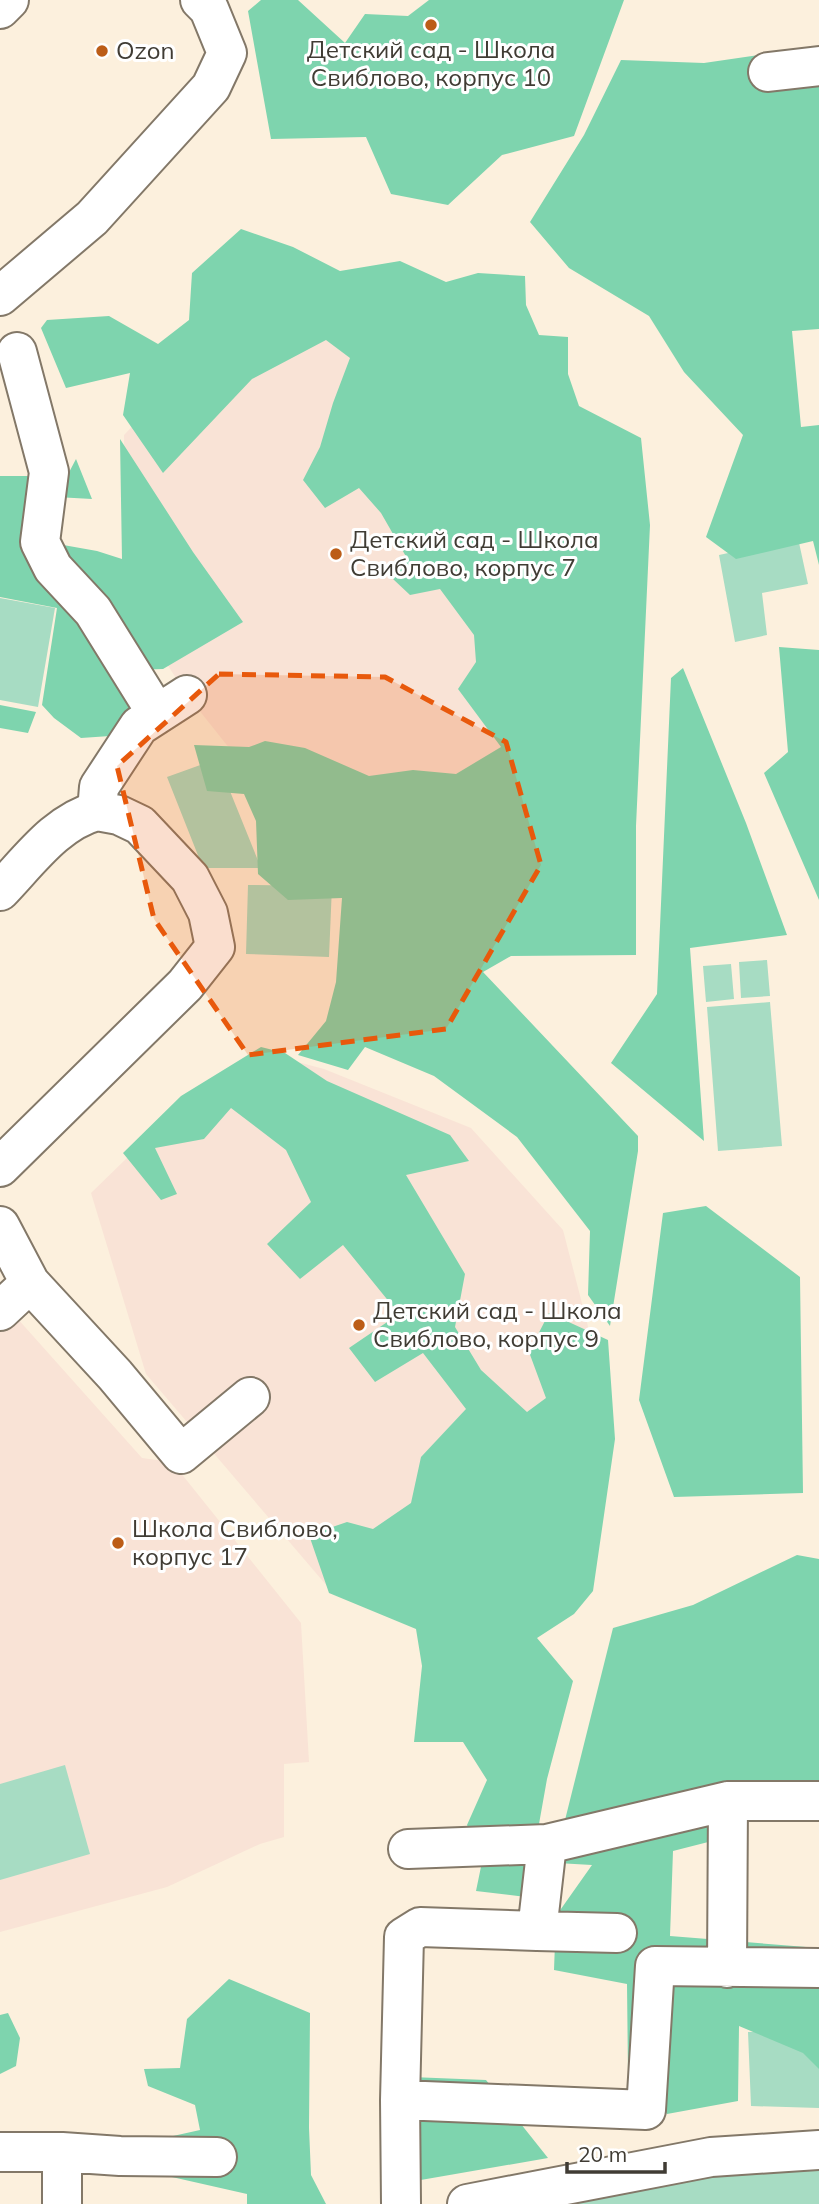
<svg xmlns="http://www.w3.org/2000/svg" width="819" height="2204" font-family="Mulish,sans-serif">
<style>
.education{fill:#f9e3d6}
.green{fill:#a7dcc3}
.forest{fill:#7ed4ae}
.lines{fill:none;stroke-linecap:round;stroke-linejoin:round}
.minor-casing{stroke:#837868;stroke-width:42}
.minor{stroke:#fff;stroke-width:38}
.marked{fill:#e8590c;fill-opacity:0.2;stroke:#e8590c;stroke-width:5;stroke-dasharray:14 9;stroke-linejoin:round}
.poi-dot{fill:#bc5d17;stroke:#fff;stroke-width:2.5}
.labels{text-anchor:middle;stroke-width:6;stroke-linejoin:round;paint-order:stroke}
.poi-label{font-size:24px;fill:#403c34;stroke:#fff;text-anchor:start}
</style>
<rect width="100%" height="100%" fill="#fcf0dd"/>
<path class="education" d="M383,301L524,466L503,822H288L187,695L126,601L124,435L191,365Z
M271,1055L324,1069L471,1128L563,1230L598,1365L327,1586L146,1374L91,1193L167,1119Z
M0,1299L142,1458L172,1462L301,1623L309,1762L284,1764V1837L260,1844L167,1887L0,1932Z"/>
<path class="green" d="M798,538L808,584L762,593L767,635L735,642L719,555Z
M0,598L55,608L38,707L0,700Z
M217,759L261,868H203L167,777Z
M248,885L332,886L329,957L246,954Z
M767,960L770,996L741,998L739,962Z
M731,964L734,999L706,1002L703,966Z
M770,1002L782,1146L718,1151L707,1007Z
M65,1765L90,1854L0,1880V1784Z
M819,2031V2108L751,2106L748,2032Z
M819,2164V2204H555L716,2174Z"/>
<path class="forest" d="M261,0H298L345,43L365,14L408,16L429,0H624L574,136L502,155L448,205L391,194L366,137L271,139L248,11Z
M819,46V329L792,331L801,427L819,425V565L813,541L736,559L706,537L743,435L684,372L649,316L569,268L530,222L584,135L621,60L704,63Z
M241,229L293,247L340,271L400,261L446,282L478,273L525,276L526,305L539,335L568,337V374L579,406L641,438L650,525L636,826V955L511,956L483,972L638,1136V1151L610,1326L588,1295L590,1231L517,1137L434,1076L365,1047L348,1070L298,1055L326,1021L336,982L342,898L288,900L258,874L256,821L244,794L207,791L194,745L249,747L265,741L305,748L369,776L413,770L456,774L501,747L458,689L476,662L474,635L440,589L410,595L393,579L408,560L381,513L359,488L325,508L303,480L320,447L333,403L350,358L326,340L252,379L163,473L123,415L130,373L66,388L41,328L47,320L109,316L158,344L189,320L192,273Z
M120,439L193,552L243,622L163,669L132,670L131,709L110,736L81,738L54,718L42,705L57,608L0,597V476H45L65,480L76,459L92,499L56,497L52,543L97,551L122,559Z
M779,647L819,650V900L764,773L788,752Z
M683,668L746,823L787,935L690,948L704,1141L611,1063L657,994L671,678Z
M0,705L36,712L28,733L0,728Z
M261,1047L285,1053L327,1081L450,1135L469,1161L406,1175L465,1274L455,1327L481,1370L527,1412L546,1398L529,1352L549,1313L608,1340L615,1439L593,1591L574,1614L537,1638L573,1681L547,1779L526,1897L476,1891L483,1857L467,1825L487,1780L463,1742H414L422,1666L416,1629L329,1593L309,1535L347,1522L373,1529L411,1503L421,1457L466,1409L423,1353L375,1382L349,1348L399,1314L343,1245L300,1279L267,1244L311,1202L286,1150L231,1108L204,1139L155,1148L177,1194L161,1200L123,1153L181,1096Z
M706,1206L800,1277L803,1493L674,1497L639,1400L663,1213Z
M797,1555L819,1559V1782L742,1785L716,1840L673,1851L670,1936L819,1948V2069L803,2053L739,2026L738,2101L667,2114L628,2074L627,1984L554,1970L556,1916L592,1865L557,1863L563,1828L613,1628L693,1605Z
M229,1979L310,2013L309,2128L311,2175L326,2204H247V2194L141,2170L146,2142L200,2130L195,2105L148,2086L144,2069L180,2068L187,2019Z
M8,2013L20,2038L16,2066L0,2074V2015Z
M411,2077L486,2080L548,2158L415,2181Z"/>
<g class="lines">
<defs>
<path id="minor" d="M0,9L9,0
M768,72L819,66
M0,296L92,218L211,87L227,53L209,9L200,0
M17,352L49,472L40,542L53,568L93,611L157,714
M0,891C29,861 56,822 97,811L99,787L139,726L187,695
M0,1167L185,985L215,947L208,913L190,878L140,825L119,815L97,811
M0,1226L30,1283L115,1375L181,1454L250,1397
M0,1311L30,1283
M408,1849L547,1844
M617,1933L537,1931L547,1844L728,1801
M727,1968L728,1801H819
M400,2100L646,2110L655,1966L819,1968
M0,2152H62V2204
M62,2152L120,2156L217,2157
M401,2204L400,2100L404,1937L420,1927L537,1931
M467,2204L711,2157L819,2150"/>
</defs>
<use href="#minor" class="minor-casing"/>
<use href="#minor" class="minor"/>
</g>
<path class="marked" d="M219,674L385,677L506,742L541,865L446,1029L248,1055L154,919L117,766Z"/>
<g class="poi-dot">
<circle cx="431" cy="25" r="7"/>
<circle cx="102" cy="51" r="7"/>
<circle cx="336" cy="554" r="7"/>
<circle cx="359" cy="1325" r="7"/>
<circle cx="118" cy="1543" r="7"/>
</g>
<g class="labels">
<g class="poi-label">
<text x="431" y="58" text-anchor="middle">Детский сад - Школа<tspan x="431" dy="28">Свиблово, корпус 10</tspan></text>
<text x="116" y="59">Ozon</text>
<text x="350" y="548">Детский сад - Школа<tspan x="350" dy="28">Свиблово, корпус 7</tspan></text>
<text x="373" y="1319">Детский сад - Школа<tspan x="373" dy="28">Свиблово, корпус 9</tspan></text>
<text x="132" y="1537">Школа Свиблово,<tspan x="132" dy="28">корпус 17</tspan></text>
</g>
</g>
<path d="M567 2162v10h98v-10" fill="none" stroke="#403c34" stroke-width="3.5"/>
<text x="578" y="2162" font-size="21" fill="#403c34" stroke="#ffffff" stroke-width="5" paint-order="stroke">20 m</text>
</svg>
